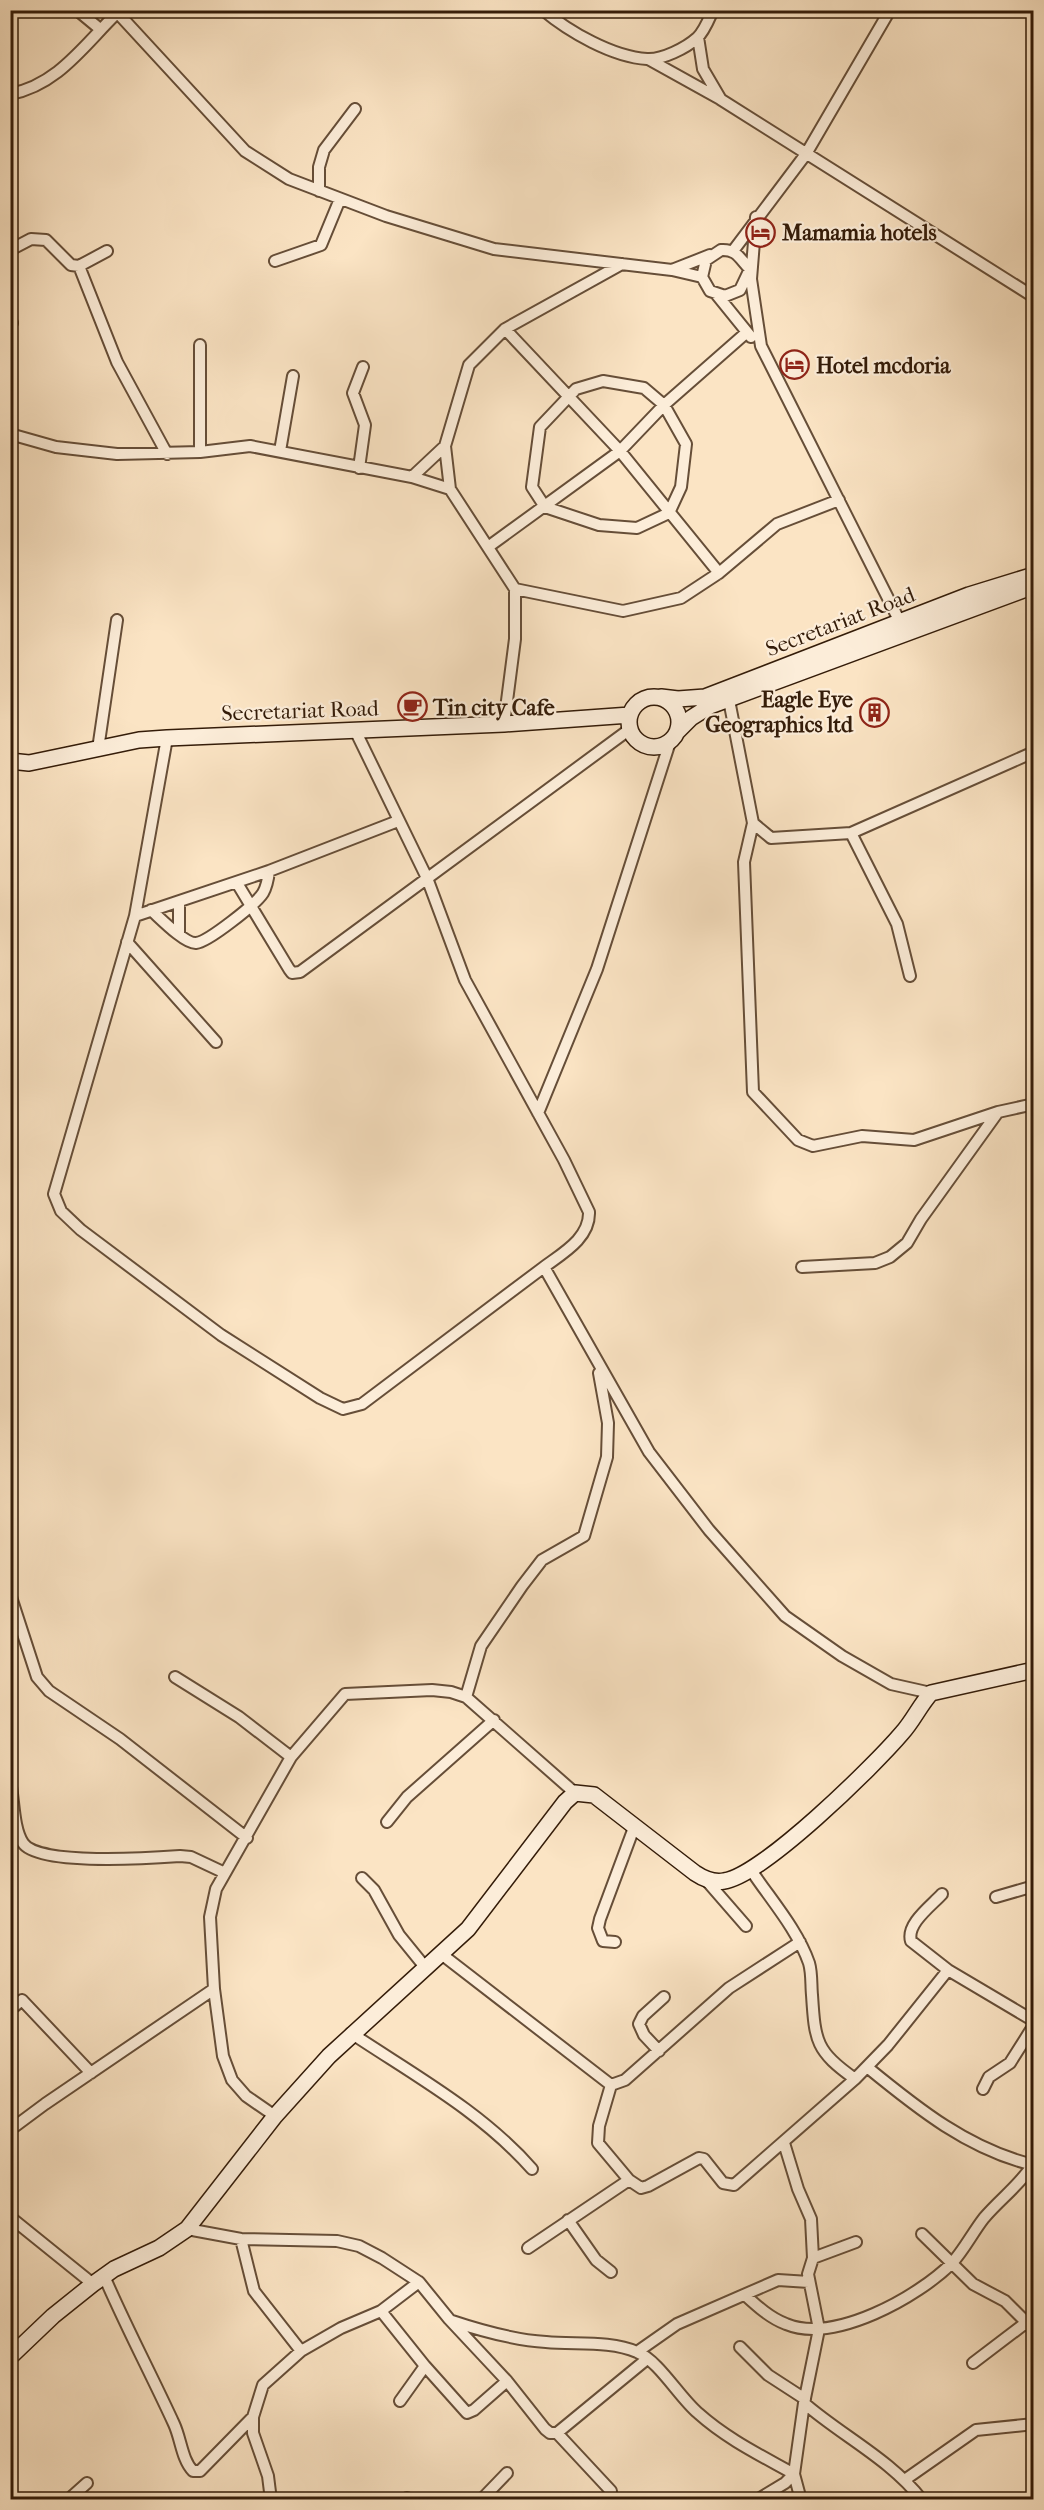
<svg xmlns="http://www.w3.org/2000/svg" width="1044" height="2510" font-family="'IM FELL French Canon',serif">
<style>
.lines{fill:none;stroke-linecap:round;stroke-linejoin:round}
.street-casing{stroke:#664e38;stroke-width:14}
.secondary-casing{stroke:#341c09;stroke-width:18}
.street{stroke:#fcedd9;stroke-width:10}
.secondary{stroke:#fcedd9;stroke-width:15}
.labels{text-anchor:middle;stroke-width:4.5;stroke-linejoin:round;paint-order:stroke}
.poi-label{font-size:22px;font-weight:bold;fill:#341c09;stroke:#fcedd9;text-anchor:start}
.street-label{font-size:22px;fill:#341c09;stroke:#fcedd9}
</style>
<rect width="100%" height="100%" fill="#fbe4c4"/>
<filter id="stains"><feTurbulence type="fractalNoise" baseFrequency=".00333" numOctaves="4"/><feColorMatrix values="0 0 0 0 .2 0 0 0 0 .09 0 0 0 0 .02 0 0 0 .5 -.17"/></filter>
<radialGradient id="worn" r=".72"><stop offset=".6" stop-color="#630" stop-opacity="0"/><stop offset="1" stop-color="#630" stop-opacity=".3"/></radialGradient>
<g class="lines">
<defs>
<path id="street" d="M77,10L100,29
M115,10L245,151L289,179L386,216L494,249L672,270L710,255
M543,10C569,32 613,57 647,59C662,60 686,48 697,38C704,32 709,19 713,10
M698,37L703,69L720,98
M648,59L720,99L1034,297
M10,94C58,85 84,45 117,13
M319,191V167L324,150L355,109
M756,217L751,279L761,346L902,626
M10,250L31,239L46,240L71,265L79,266L107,251
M721,250C738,249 740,260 750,269L740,290L725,296L710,291L702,277L706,260Z
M733,251L806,154L890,10
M275,261L321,245L340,199
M622,264L505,329L469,365L445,446L450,489L515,589L623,611L681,598L719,573L777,524L839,500
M79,266L117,362L167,454
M672,270L702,277
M717,295L751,337
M10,324L12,323
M505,329L620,451L719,573
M200,345V452
M603,381L644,388L664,405L686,444L681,487L669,513L637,528L599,525L545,507L532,487L540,427L576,389Z
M10,434L56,447L117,454L200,452L250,446L412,477L450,489
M280,451L293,376
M359,468L365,425L353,393L363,367
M412,477L445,446
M488,547L620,451L664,405L746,333
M729,700L753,823L771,838L851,833L1034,752
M504,724L515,639V589
M167,738L135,916L54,1194L61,1211L81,1230L221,1335L320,1398L343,1409L362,1404L544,1267C563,1253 590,1238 589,1212L564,1160L465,980L427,878L355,730
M98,749L117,620
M753,823L744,862L753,1092L798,1140L813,1146L862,1136L914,1140L998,1112L1034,1104
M851,833L897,924L910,976
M237,883L289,969L292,973L300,972L630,729
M179,902V934
M151,910C160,918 185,944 196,943C208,942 256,904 263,893C267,886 268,880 269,871
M135,916L269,871L398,821
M127,942L216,1042
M538,1113L597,969L670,742
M544,1267L649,1452L709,1530L785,1616L842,1656L891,1684L931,1693
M802,1267L875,1263L890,1257L907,1243L921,1219L998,1112
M10,1594L37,1677L49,1691L120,1739L247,1838
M175,1677L239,1717L291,1757
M466,1697L481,1646L522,1586L542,1560L584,1536L607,1457L608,1423L599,1373
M10,1781C14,1799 13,1828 23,1843C38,1866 152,1858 180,1856L191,1857L225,1873
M387,1822L407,1797L494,1720
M751,1870C771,1900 797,1929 809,1963C812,1973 811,1985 812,1995C815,2042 816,2051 855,2079
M362,1878L374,1890L399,1935L425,1967
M706,1880L746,1926
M942,1894C931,1906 906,1924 911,1941L948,1970
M996,1897L1034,1886
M615,1942L603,1941L598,1928L600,1919L635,1825
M440,1953L611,2085
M10,2010L22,2000L91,2073
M351,2033C414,2075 482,2112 532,2169
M659,2051L644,2035L639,2024L643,2016L664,1997
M867,2067C917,2108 969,2150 1034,2165
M611,2085L625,2080L729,1988L800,1942
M611,2085L599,2126L598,2143L629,2180
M983,2089L989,2077L1010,2063L1034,2025
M275,2116L246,2096L232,2080L223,2056L214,1989L210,1917L216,1889L291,1757L345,1694L432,1690L451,1692L466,1697L575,1793
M10,2130L45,2104L214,1989
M784,2143L798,2189L811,2219L813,2258L808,2274L819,2329L804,2403L794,2474L801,2500
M10,2217L93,2284
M568,2220L596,2260L611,2272
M187,2229L241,2239L337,2241L359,2246L382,2258L419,2282L449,2319L507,2381L545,2429L550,2433H557L611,2491
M922,2234L973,2284L1005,2301L1034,2330
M241,2239L254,2291L301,2351
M528,2248L629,2180L641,2188L648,2186L699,2158L704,2159L723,2183L734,2185L855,2079L888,2045L948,1970L1034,2021
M813,2258L856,2242
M104,2276C126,2327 151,2374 174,2424C181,2439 182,2460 193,2471H200L253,2417
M745,2295C757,2306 770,2318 786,2324C834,2344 918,2297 952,2263C964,2250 973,2232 984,2218C1000,2199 1020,2185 1034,2163
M381,2311L425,2366
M452,2321C482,2331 514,2340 546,2342C574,2345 610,2340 637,2352C659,2361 679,2397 698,2413C727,2439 760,2455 794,2474
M740,2347L768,2375L805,2399
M637,2352L677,2324L778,2280L809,2282
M973,2363L1027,2322
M400,2401L425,2366L467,2413L474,2410L507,2381
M804,2403C842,2436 890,2459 922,2500
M557,2433L647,2359
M906,2479L976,2430L1034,2424
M270,2492L268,2476L253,2433V2417L263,2385L301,2351L341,2328L381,2311L419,2282
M68,2500L87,2483
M405,2500L407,2498
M481,2500L507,2473
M757,2500L785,2483L794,2474"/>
<path id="secondary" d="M629 722a25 25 0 1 1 50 0a25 25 0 1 1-50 0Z
M661,697L678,699L705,697L969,595L1034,575
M677,732L691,718L710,706L1034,586
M10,761L29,763L139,740L167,738L504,724L630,715
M10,2357L53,2316L93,2284L114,2269L159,2248L187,2229L275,2116L329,2056L468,1929L565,1802L575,1793L594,1795L695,1873C704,1879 713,1883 724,1881C762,1876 874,1766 902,1733C913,1721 920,1705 931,1693L1034,1670"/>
</defs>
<use href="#street" class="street-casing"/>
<use href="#secondary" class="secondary-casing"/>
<use href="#street" class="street"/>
<use href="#secondary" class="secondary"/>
</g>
<defs>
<symbol id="hotel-ring" viewBox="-11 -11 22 22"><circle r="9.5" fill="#fcedd9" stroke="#8f2418" stroke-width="1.5"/><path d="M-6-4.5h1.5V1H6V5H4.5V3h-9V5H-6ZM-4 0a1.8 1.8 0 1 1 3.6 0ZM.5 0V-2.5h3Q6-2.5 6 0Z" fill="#8f2418"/></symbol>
<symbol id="cafe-ring" viewBox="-11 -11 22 22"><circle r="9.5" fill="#fcedd9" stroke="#8f2418" stroke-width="1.5"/><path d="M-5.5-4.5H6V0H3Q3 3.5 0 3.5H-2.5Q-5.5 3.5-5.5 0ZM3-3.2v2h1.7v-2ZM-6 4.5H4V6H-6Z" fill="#8f2418"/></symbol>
<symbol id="building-ring" viewBox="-11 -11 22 22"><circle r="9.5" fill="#fcedd9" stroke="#8f2418" stroke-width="1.5"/><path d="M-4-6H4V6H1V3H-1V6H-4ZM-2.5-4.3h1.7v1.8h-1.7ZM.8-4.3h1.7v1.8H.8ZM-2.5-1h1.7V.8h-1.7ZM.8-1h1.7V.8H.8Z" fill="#8f2418"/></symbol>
</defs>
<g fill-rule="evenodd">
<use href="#hotel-ring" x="744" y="216" width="33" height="33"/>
<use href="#hotel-ring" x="778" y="348" width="33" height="33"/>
<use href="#cafe-ring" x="396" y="690" width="33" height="33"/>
<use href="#building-ring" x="858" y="696" width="33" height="33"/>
</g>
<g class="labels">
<g class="poi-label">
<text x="782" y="240">Mamamia hotels</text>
<text x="816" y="373">Hotel mcdoria</text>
<text x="853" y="707" text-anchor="end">Eagle Eye<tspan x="853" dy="25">Geographics ltd</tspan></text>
<text x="433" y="715">Tin city Cafe</text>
</g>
<g class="street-label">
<text transform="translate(840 621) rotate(-21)" y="8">Secretariat Road</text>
<text transform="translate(300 710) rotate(-2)" y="8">Secretariat Road</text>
</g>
</g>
<rect width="1044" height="2510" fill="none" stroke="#fbe4c4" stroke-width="36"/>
<rect x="12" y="12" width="1020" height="2486" fill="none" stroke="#341c09" stroke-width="3"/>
<rect x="18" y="18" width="1008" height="2474" fill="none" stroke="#341c09" stroke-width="1.5"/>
<rect width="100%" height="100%" filter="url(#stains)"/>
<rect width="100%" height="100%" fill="url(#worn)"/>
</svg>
